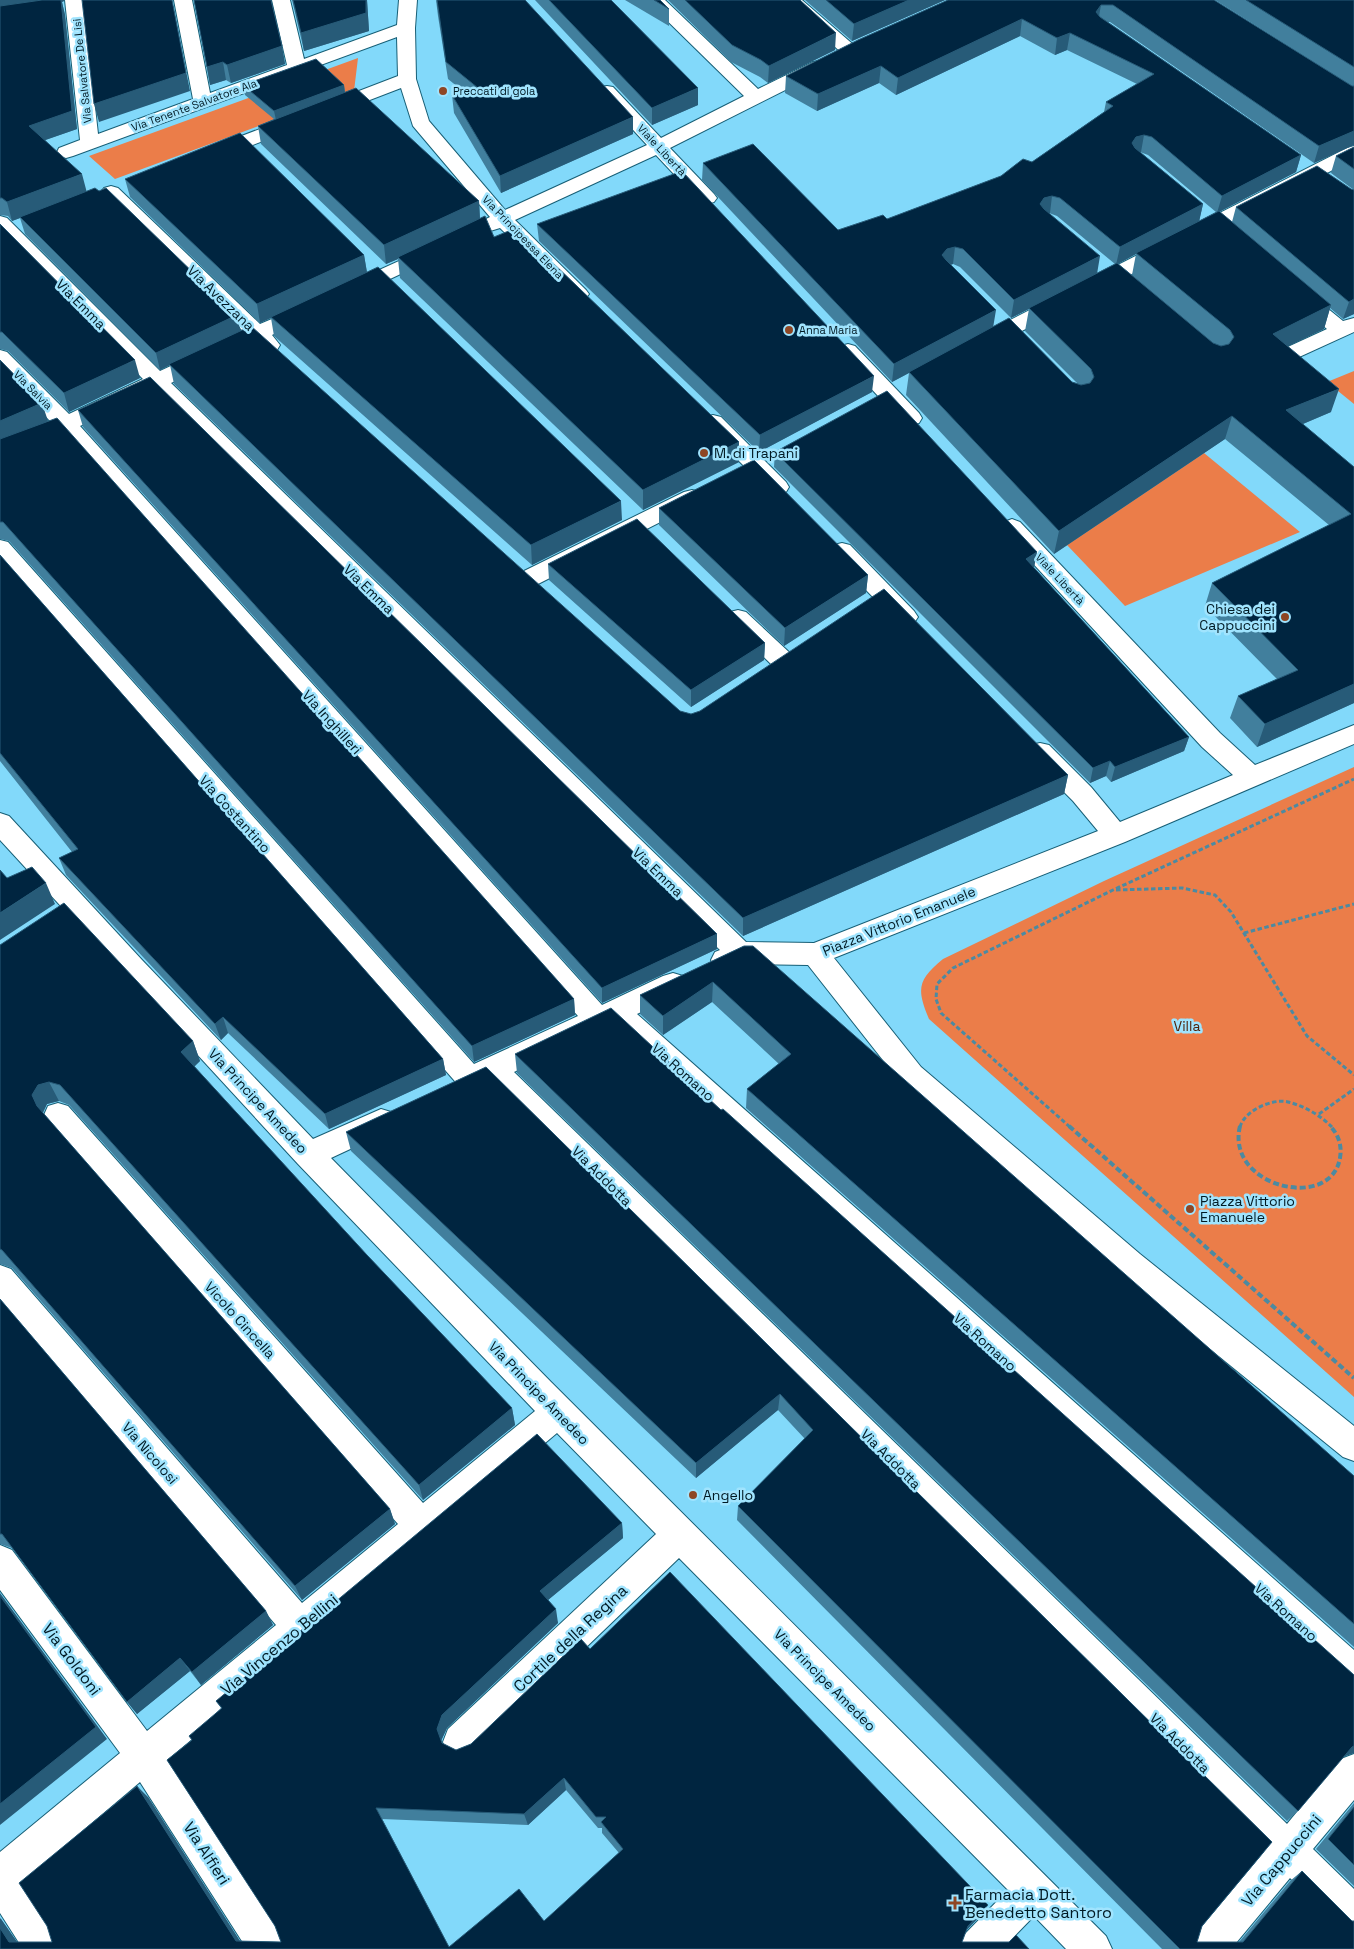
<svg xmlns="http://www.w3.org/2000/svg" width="1354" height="1949" font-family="'Space Grotesk',sans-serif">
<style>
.green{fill:#eb7d49}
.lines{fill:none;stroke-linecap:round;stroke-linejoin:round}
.minor-casing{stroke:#175f76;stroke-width:2}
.path-far1{stroke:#4c8aa1;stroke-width:3;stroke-dasharray:4.5 2.5;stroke-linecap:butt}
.path{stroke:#4c8aa1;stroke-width:4;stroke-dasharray:6 3;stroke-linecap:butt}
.minor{fill:#fff;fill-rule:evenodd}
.wall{fill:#417f9d;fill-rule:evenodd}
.shaded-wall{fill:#275b78}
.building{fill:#002540;stroke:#275b78;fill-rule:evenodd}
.poi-dot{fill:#8e4624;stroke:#a0e4fe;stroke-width:2}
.labels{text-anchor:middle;stroke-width:5;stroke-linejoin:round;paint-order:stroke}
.far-street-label{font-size:11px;fill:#001a24;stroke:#a0e4fe}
.far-poi-label{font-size:11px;fill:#001a24;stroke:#a0e4fe;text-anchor:start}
.street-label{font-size:14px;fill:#001a24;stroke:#a0e4fe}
.poi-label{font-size:14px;fill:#001a24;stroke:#a0e4fe;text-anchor:start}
.park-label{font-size:14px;fill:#4d1e06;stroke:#a0e4fe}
.near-street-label{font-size:16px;fill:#001a24;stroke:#a0e4fe}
.near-poi-label{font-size:16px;fill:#001a24;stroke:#a0e4fe;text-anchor:start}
</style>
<rect width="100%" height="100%" fill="#82d9fa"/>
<path class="green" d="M358,58L354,91L115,179L89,156Z
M1354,371V404L1327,382Z
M1204,453L1300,532L1125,606L1067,545Z
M1354,767V1397L929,1019C916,988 918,980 943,959L1104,881Z"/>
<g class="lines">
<defs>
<path id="minor" d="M65,0H83L98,134L193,99L174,0H192L210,93L287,65L272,0H290L304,59L397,25L399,0H417L415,28L416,79L429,121L505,210L647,145L601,95L598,91L601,87L607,86L613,87L661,138L744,96L646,0H665L758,89L813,62L819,61L825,62L828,66L825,70L670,148L714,194L717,198L714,202L707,204L700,202L656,155L515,220L586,290L589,294L586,298L579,300L572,298L500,228L487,232L480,230L477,226L480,222L490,217L413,126L401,88L219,158L212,160L205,158L203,154L205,150L398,76L397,37L73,156L66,158L59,156L57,152L59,148L80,140Z
M783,0H802L856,47L859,51L856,55L850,56L844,55Z
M1354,146V159L991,347L984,348L977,347L974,342L977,337L1347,148Z
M111,186L118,188L260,324L305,305L312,307L315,311L312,315L272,335L280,345L277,350C267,352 263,350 255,343L171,383L746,942L814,943L1098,831L1073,801L1031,759L1027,752L1031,745L1040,743L1049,745L1091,787L1120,822L1233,775L1202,747L1004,532L1001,527L1004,522L1012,519L1020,522L1220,733L1255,765L1354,725V744L1125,842L834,958L921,1067L1140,1254L1354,1426V1461L1343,1457L1118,1274L901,1083L808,965L743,964L725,971L715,968L711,960L715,952L720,950L154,391L80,426L602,1005L663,976L673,973L683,976L687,984L683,992L637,1014L1354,1650V1690L1342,1685L612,1025L514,1072L1287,1824L1341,1759L1354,1754V1800L1313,1849L1354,1889V1934L1341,1928L1290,1878L1231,1949H1188L1194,1936L1264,1852L489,1083L470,1091L460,1087L0,563V540L8,542L474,1064L578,1016L63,434L0,459V444L51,422L0,369V350L7,352L69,414L143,379L0,233V216L7,218L160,371L244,332L104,196L101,192L104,188Z
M432,246L439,248L442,252L439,256L358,294L351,296L344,294L341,290L344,286Z
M1298,288L1305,290L1343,321L1354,318V332L1286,363L1279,361L1275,356L1279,351L1327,329L1291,298L1288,294L1291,290Z
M848,344L855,346L919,413L922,418L919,423L911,425L903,423L841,356L837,351L841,346Z
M713,415L721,417L786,482L789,487L786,492L778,494L770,492L705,427L702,422L705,417Z
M692,490L700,492L703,497L700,502L538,584L530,586L522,584L518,578L522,572L684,492Z
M842,543L850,545L914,611L918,617L914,623L906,625L898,623L834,557L830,551L834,545Z
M738,610L746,612L791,654L794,660L791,666L782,669L773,666L730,624L726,618L730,612Z
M0,813L9,816L142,960L313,1139L381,1109L391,1112L396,1121L391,1130L331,1158L551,1382L1106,1936L1112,1949H1066L1034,1916L1002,1949H957L963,1936L1008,1890L679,1558L474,1755L461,1760L448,1755L443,1742L448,1729L656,1534L557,1433L167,1760L282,1936L288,1949H247L140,1782L23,1881L58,1936L64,1949H23L0,1913V1852L120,1753L0,1590V1545L12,1550L147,1731L276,1625L0,1301V1265L11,1269L302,1603L398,1524L48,1124L44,1115L48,1106L58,1103L68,1106L423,1503L535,1411L298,1164L0,840Z"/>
</defs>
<use href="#minor" class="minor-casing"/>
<path class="path-far1" d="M1116,890L1182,888L1215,895L1231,912L1307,1036L1354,1075
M1244,933L1354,904
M1319,1114L1354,1089
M1070,1127L941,1013L936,999L937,984L953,968L1113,890L1354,779
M1240,1127C1244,1111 1272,1098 1288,1102C1304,1106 1320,1115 1332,1127"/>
<path class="path" d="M1069,1126L1354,1378
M1240,1126C1225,1187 1331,1212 1340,1158C1342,1146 1339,1135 1330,1126"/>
<use href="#minor" class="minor"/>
</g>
<path class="wall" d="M0,0L64,1L62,2L65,15L77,129L45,140L86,191L237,315L240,330L680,711L691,714L1068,775L1064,794L743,936L174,384L170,365L160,370L25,234L20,218L12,221L8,216L0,215Z
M194,0L282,46L285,64L231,83L226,80L210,85Z
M292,0H367L369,31L304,51Z
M436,0L633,134L501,193L454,113L452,95L464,92L448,79L438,16Z
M535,0H611L698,105L652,125Z
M625,0H660L669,9V26Z
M668,0H800L835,50L768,83L760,77L731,62Z
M805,0H945L852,41Z
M948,0H1214L1338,77L1215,0H1354V145L1314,163L1110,22H1108L1301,155L1296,172L1219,212L1232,222L1236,207L1351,189L1354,190V314L1343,319L1330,308L1324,329L1288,346L1331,412L1303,424L1354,467V703L1257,747L1230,718L1238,696L1277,679L1205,606L1212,583L1329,525L1225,439L1054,554L906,395L909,373L892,382L702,180L703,163L838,230L887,219L1001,176L1032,162L1104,112L1106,102L1137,84L1067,50L1055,55L1020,36L896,95L879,83L817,111L785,93L786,76ZM1140,152L1148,155L1216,212L1199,221L1203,204ZM1049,213L1057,216L1115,264L1097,273ZM1136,254L1132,275L1118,264ZM953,264L960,267L1011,318L1029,309L1025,331L1077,383L1072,382L993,327L951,265Z
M243,85H344L345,92L479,201L480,218L494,237L553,269V263L739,442V462L643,510L400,278L398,259L386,264L261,144L258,126L274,119L245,95Z
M1354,147V190L1331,173L1336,156Z
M125,179L364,255L367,272L622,520L532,565L274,336L271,318L260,323L130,197Z
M0,224L140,378L69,412L8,351L0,349Z
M537,224L872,392L759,452L539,241Z
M0,360L48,421L574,999L575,1015L474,1062L9,541L0,539Z
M78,410L717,934V949L602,1003L83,427Z
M775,452L1037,552L1034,568L1189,737L1184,751L1111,782L1106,776L1090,783L774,467Z
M659,508L868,575L866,593L784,646L659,525Z
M0,555L443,1059L446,1075L329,1129L228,1033L221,1040L66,875L59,858L72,852L0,761Z
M548,564L765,643L764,660L691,707L549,580Z
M0,945L193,1041L200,1061L194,1066L367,1255L512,1408L515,1425L423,1500L69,1105L59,1101L47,1104L43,1113L390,1509L395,1524L302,1600L12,1268L0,1264Z
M744,946L1354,1476V1647L746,1108L747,1089L779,1064L712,1002L663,1035L640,1014V995Z
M515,1054L721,1110L1353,1674L1354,1753L1343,1756L1298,1811L1287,1821L517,1073Z
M486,1067L1272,1842L1202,1926L1197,1942H1239L1290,1881L1302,1871L1354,1949H1162L737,1520L738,1506L805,1439L778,1410L696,1478L351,1151L346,1132Z
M0,1299L266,1611L273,1625L201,1685L190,1671L137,1714L12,1548L0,1544Z
M622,1523L623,1538L548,1600L558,1623L447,1728L441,1741L442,1744L456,1750L471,1744L590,1649L982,1914L966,1930L962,1942L1029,1949H0L1,1919L17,1942H52L148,1797L240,1941L281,1942L275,1926L192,1740L221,1708L216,1701ZM566,1790L598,1828H602V1833L619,1853L544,1921L449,1947L382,1819L528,1825Z
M1354,1803V1886L1316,1849Z"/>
<path class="shaded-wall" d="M0,0H64V1L62,2L65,15L77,129L34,144L0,11Z
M172,0L190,91L99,122L94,104Z
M366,0H367L369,31L304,51L301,33Z
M909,0H945L852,41L854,24Z
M1101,5L1098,22L1096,12Z
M1022,19L1020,36L896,95L898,78Z
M836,33L835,50L768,83L769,66Z
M1070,33L1067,50L1055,55L1057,38Z
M282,46L285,64L231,83L227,65Z
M223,62L226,80L210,85L207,67Z
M881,66L879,83L817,111L818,94Z
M344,85L345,94L276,120L274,111Z
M698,88V105L652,125V108Z
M633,117V134L501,193L500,176Z
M1354,131V145L1314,163L1319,146Z
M1144,135L1141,152L1128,160L1132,143L1136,137Z
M1301,155L1296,172L1217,213L1222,196Z
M82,174L87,193L12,221L7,202Z
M1052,196L1050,213L1041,215L1040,204L1044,198Z
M479,201L480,220L398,257V259L386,264L384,245Z
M1203,204L1199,222L1136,253V254L1116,265L1120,247Z
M955,247L953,264L944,266L942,255L947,249Z
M364,255L367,273L260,323L257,304Z
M1100,256L1097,274L1011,318L1014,300Z
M1354,299V314L1343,319L1349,302Z
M1331,305L1324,329L1266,357L1273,334Z
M996,310L993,328L892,382L894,364Z
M237,315L241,332L169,364L170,365L160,370L156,353Z
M135,360L140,378L69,412L64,393Z
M874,376L872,392L759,452L760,435Z
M1339,389L1331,412L1279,434L1286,410Z
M42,403L48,421L0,442V421Z
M1232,416L1225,439L1054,554L1059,531Z
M739,442V462L643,510V490Z
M621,501L622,520L532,565L531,545Z
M1037,552L1034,567L1023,575L1026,559Z
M868,575L866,593L784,646L785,628Z
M765,643L764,660L691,707V690Z
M1354,684V703L1257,747L1265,724Z
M1189,737L1184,751L1111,782L1115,767Z
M1110,761L1106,776L1090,783L1093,768Z
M1068,775L1064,794L743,936V918Z
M46,883L55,904L0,940V913Z
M717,934V949L602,1003V988Z
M713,982L712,1002L663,1035V1016Z
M574,999L575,1015L474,1062L472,1046Z
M223,1017L228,1033L221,1040L215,1024Z
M193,1041L200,1061L189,1072L181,1052Z
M443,1059L446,1075L329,1129L325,1114Z
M49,1082L59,1101L47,1104L42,1114L37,1106L32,1095L38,1085Z
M780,1394L778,1410L696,1478V1463Z
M512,1408L515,1425L423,1500L419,1485Z
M390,1509L395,1524L302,1600L295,1586Z
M622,1523L623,1538L542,1605L540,1591Z
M0,1593L107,1739L0,1825Z
M556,1609L558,1623L447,1728L441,1741L437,1729L442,1715Z
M266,1611L273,1625L201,1685L192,1672Z
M180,1658L190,1671L137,1714L127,1702Z
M1354,1746V1753L1340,1758L1352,1747Z
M564,1778L566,1790L528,1825L524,1814Z
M137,1786L148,1797L245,1949L236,1941Z
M988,1905L982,1914L962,1935L968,1926Z
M0,1918L1,1919L22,1949L9,1942L0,1928Z"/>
<path class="building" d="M42,0H61L72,111L29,126L82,174L7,202L2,198H0V6Z
M82,0H172L186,73L94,104Z
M194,0H271L282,46L227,65L223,62L207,67Z
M293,0H366V13L301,33Z
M437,0H525L633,117L500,176L452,95L478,88L446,62Z
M549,0H611L698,88L652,108Z
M654,0H660L669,9Z
M685,0H800L836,33L769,66L761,60L732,45Z
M826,0H909L854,24Z
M948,0H1214L1352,86H1354V131L1319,146L1113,5H1101L1096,12L1100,17L1301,155L1222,196L1152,137L1144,135L1136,137L1132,143L1135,148L1203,204L1120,247L1060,198L1052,196L1044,198L1040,204L1044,209L1100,256L1014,300L963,249L955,247L947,249L942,255L946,260L996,310L894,364L703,163L753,144L838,230L883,215L887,219L1001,176L1023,159L1032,162L1113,106L1106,102L1154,74L1070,33L1057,38L1022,19L898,78L881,66L818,94L786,76L858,40Z
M1246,0H1354V67Z
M316,59L344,85L274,111L243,85Z
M356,88L479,201L384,245L258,126Z
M240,133L364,255L257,304L125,179Z
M1354,147V169L1336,156Z
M1317,166L1351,189L1354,190V299L1349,302L1236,207Z
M682,171L874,376L760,435L537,224Z
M95,188L99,191L106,188L237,315L156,353L20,217Z
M1219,211L1331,305L1273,334L1339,389L1286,410L1354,467V684L1265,724L1238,696L1298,670L1212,583L1351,514L1232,416L1059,531L909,372L1009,318L1072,382L1081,385L1090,383L1094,377L1091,369L1029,308L1117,263L1213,343L1221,346L1229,344L1234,337L1230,330L1136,253Z
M485,216L494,237L511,230L561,276L553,263L739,442L643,490L398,257Z
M0,224L135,360L64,393L2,332H0Z
M378,267L621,501L531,545L271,317Z
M251,326L680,711L691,714L700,711L884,589L1068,775L743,918L169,364Z
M0,360L42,403L0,421Z
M150,377L717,934L602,988L78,410Z
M887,391L1037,552L1026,559L1189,737L1115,767L1110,761L1093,768L775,452Z
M57,418L574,999L472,1046L3,522H0V439Z
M754,460L868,575L785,628L659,508Z
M637,519L765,643L691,690L548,564Z
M0,555L443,1059L325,1114L223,1017L215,1024L59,858L78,849L0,753Z
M32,867L46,883L0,913V870L7,878Z
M64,903L193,1041L181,1052L367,1255L512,1408L419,1485L60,1085L49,1082L38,1085L32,1095L37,1106L390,1509L295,1586L2,1250L0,1249V945Z
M744,946H753L1354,1476V1624L747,1089L791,1054L713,982L663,1016L640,995Z
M611,1008L721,1110L723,1109L1354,1675V1746L1352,1747L1298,1811L515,1054Z
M486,1067L1272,1842L1202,1926L1197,1942H1243L1302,1871L1352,1921H1354V1949H1180L738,1506L813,1430L780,1394L696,1463L346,1132Z
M0,1299L266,1611L192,1672L180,1658L127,1702L2,1534H0Z
M537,1434L622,1523L540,1591L556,1609L442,1715L437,1729L442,1743L456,1750L471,1744L581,1639L590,1649L670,1572L988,1905L968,1926L962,1942H1009L1016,1935L1029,1949H0V1928L9,1942H52L47,1926L19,1883L137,1786L236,1941L281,1942L275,1926L167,1760L192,1740L189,1736L222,1708L216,1701ZM564,1778L596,1817H606L601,1822L623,1849L544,1921L519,1889L449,1947L376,1808L524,1814Z
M0,1596L96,1727L0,1804Z
M1354,1807V1865L1328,1839Z"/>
<g class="poi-dot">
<circle cx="443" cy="91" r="5"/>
<circle cx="789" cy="330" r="5"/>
<circle cx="704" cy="453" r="5"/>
<circle cx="1285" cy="617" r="5"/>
<circle cx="1190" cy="1209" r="5"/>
<circle cx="693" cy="1495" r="5"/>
<path d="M952.5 1895.5h5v5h5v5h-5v5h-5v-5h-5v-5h5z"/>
</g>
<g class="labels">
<g class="far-street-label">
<text transform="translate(82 71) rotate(-96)" y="4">Via Salvatore De Lisi</text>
<text transform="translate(194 105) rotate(-20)" y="4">Via Tenente Salvatore Ala</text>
<text transform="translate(662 150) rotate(47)" y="4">Viale Libertà</text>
<text transform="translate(523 237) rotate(46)" y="4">Via Principessa Elena</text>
<text transform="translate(33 390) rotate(45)" y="4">Via Salvia</text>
<text transform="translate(1060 579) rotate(47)" y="4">Viale Libertà</text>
</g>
<g class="far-poi-label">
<text x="453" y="95">Preccati di gola</text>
<text x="799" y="334">Anna Maria</text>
</g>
<g class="street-label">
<text transform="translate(221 298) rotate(44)" y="5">Via Avezzana</text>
<text transform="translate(81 304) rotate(45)" y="5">Via Emma</text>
<text transform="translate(369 589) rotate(44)" y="5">Via Emma</text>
<text transform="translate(332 722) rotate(48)" y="5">Via Inghilleri</text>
<text transform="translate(235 814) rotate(48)" y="5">Via Costantino</text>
<text transform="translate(658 872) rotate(44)" y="5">Via Emma</text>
<text transform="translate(899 921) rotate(-22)" y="5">Piazza Vittorio Emanuele</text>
<text transform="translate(683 1072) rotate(42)" y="5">Via Romano</text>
<text transform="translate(258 1101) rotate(47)" y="5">Via Principe Amedeo</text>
<text transform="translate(602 1176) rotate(45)" y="5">Via Addotta</text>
<text transform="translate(240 1320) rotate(48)" y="5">Vicolo Cincella</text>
<text transform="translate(985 1342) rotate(42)" y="5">Via Romano</text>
<text transform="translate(539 1393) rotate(46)" y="5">Via Principe Amedeo</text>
<text transform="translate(150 1453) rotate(49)" y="5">Via Nicolosi</text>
<text transform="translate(891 1459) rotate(45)" y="5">Via Addotta</text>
<text transform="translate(1286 1612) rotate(42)" y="5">Via Romano</text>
<text transform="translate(825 1680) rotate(45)" y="5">Via Principe Amedeo</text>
<text transform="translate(1180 1743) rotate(45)" y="5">Via Addotta</text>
</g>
<g class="poi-label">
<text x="714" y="458">M. di Trapani</text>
<text x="1275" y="614" text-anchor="end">Chiesa dei<tspan x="1275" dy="16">Cappuccini</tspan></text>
<text x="1200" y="1206">Piazza Vittorio<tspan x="1200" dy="16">Emanuele</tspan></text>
<text x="703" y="1500">Angello</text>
</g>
<g class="park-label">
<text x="1187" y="1031">Villa</text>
</g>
<g class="near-street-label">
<text transform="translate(570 1638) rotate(-43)" y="6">Cortile della Regina</text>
<text transform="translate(279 1644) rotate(-40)" y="6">Via Vincenzo Bellini</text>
<text transform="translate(72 1659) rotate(53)" y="6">Via Goldoni</text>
<text transform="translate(207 1853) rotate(57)" y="6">Via Alfieri</text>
<text transform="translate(1281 1860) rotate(-50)" y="6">Via Cappuccini</text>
</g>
<g class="near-poi-label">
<text x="965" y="1900">Farmacia Dott.<tspan x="965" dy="18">Benedetto Santoro</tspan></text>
</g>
</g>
</svg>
